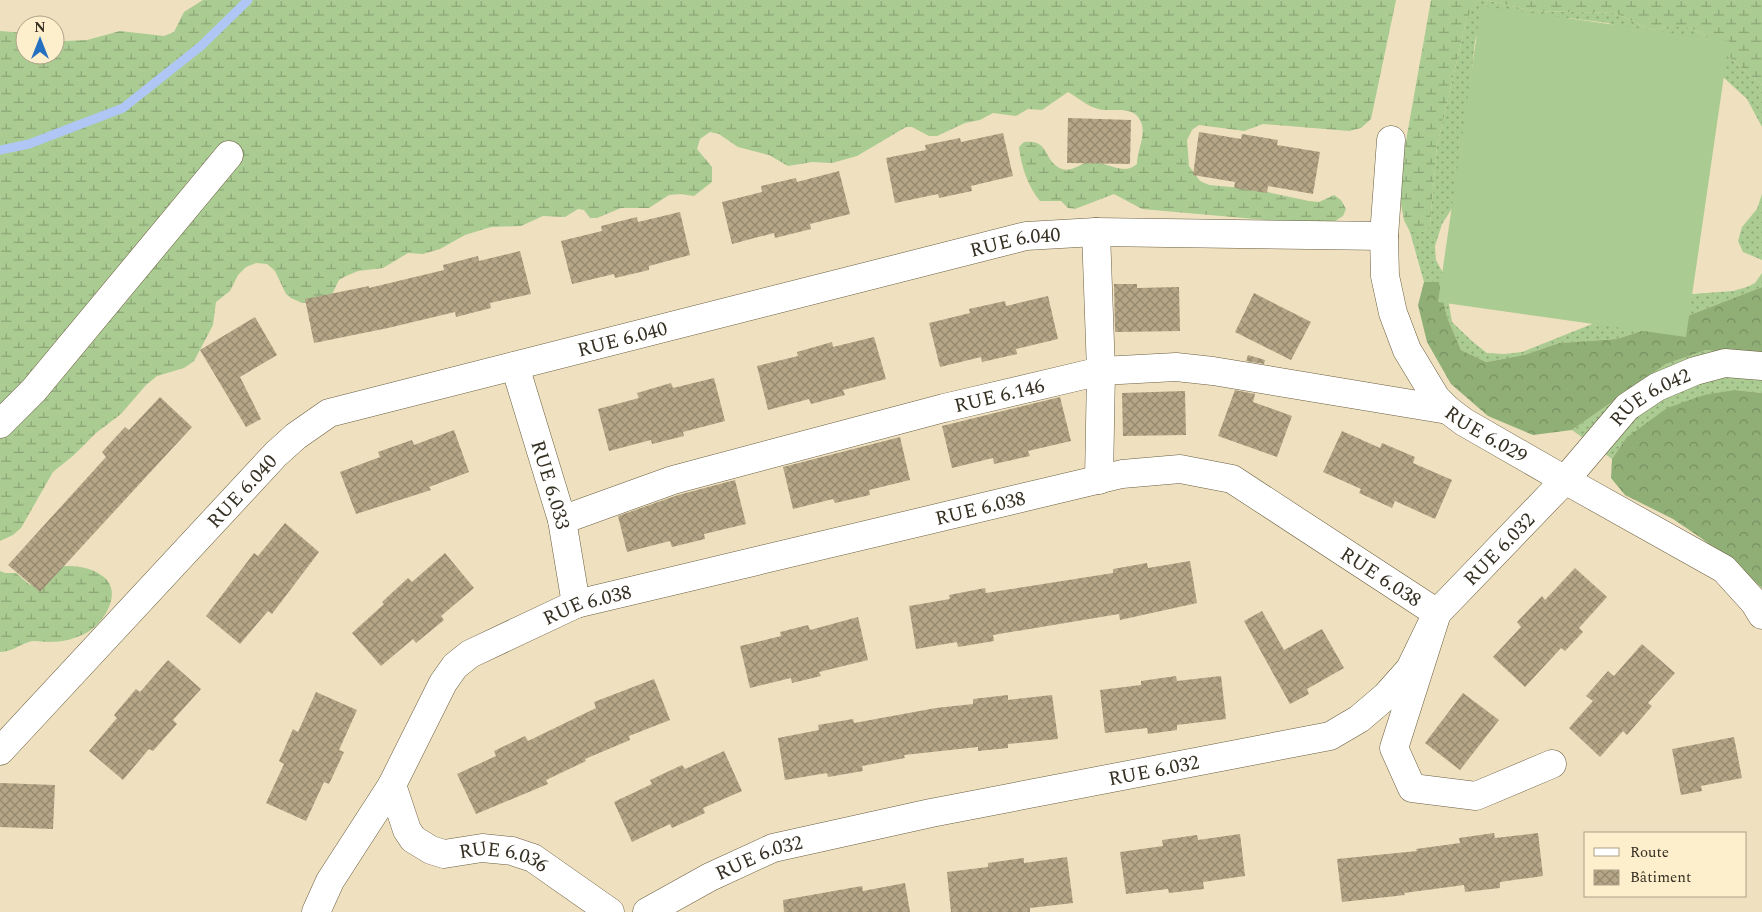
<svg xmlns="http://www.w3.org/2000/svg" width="1762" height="912" font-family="Spectral,serif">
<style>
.grass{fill:url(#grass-dots)}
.forest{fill:url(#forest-crowns)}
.wetland{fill:url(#wetland-marsh)}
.pitch{fill:#aacb91}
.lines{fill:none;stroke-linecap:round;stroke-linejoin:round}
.stream{stroke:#b0c7f5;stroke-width:9}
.building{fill:url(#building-cross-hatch)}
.minor-casing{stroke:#695d3f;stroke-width:29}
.minor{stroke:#fff;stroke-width:28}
.labels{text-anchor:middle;stroke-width:4.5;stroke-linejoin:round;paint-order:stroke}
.street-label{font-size:20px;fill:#363023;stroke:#fdeecc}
</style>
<defs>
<pattern id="grass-dots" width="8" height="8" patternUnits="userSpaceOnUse" patternTransform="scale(1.25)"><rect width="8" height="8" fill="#aacb91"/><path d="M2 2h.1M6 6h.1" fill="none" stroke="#8ba576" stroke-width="1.8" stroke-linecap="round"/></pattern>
<pattern id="forest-crowns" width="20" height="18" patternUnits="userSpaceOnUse" patternTransform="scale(1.25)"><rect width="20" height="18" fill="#90af76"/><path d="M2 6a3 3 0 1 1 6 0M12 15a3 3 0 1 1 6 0" fill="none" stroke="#768f60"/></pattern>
<pattern id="wetland-marsh" width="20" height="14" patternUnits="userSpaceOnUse" patternTransform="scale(1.25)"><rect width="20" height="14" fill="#aacb91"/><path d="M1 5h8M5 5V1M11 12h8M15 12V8" fill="none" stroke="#8ba576"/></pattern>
<pattern id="building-cross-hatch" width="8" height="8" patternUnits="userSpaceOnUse" patternTransform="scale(1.25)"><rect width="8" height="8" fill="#b4a686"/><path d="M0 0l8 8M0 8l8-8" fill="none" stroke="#93886d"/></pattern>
</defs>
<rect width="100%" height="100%" fill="#efe1bf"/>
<path class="grass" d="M1478,0H1485L1534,11L1615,13L1651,30L1667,27H1686L1700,32L1762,85V127L1747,99L1723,77L1630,32L1608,23L1568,18L1481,21L1475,41L1458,199L1442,224L1435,246L1436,260L1444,275L1452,322L1473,342L1487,353L1504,354L1522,352L1642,304L1679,295L1733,291L1747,287L1755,283L1762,273V287L1690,315L1617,339L1559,343L1524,355L1486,362L1461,350L1447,317L1439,282H1424L1410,232H1425L1430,224L1437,146L1465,26L1474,1Z
M1762,194V260L1743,252L1738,241L1742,227L1757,209Z
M1706,350L1762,357V393L1735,390L1626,438L1612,459L1572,430L1666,364Z"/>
<path class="forest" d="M1424,282H1439L1447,317L1461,350L1486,362L1524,355L1559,343L1617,339L1690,315L1762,287V357L1706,350L1666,364L1572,430L1533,435L1488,416L1451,384L1427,342L1418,305Z
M1735,390L1762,393V588L1741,569L1701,538L1673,519L1625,495L1611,478L1612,459L1626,438L1667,408L1704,395Z"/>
<path class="wetland" d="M203,0H1396L1371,119L1361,128L1349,131L1263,124L1244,131L1199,125L1192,130L1187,140L1189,166L1200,181L1209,185L1253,189L1309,201L1319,202L1334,195L1341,200L1346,209L1343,216L1335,221L1311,224L1142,209L1114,194L1075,209L1068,208L1061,201H1040C1028,187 1021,166 1019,147L1024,142C1051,139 1042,161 1062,169C1072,172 1080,164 1088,162C1104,160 1123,177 1137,164C1137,151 1145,138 1142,125C1136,102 1110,114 1095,108C1086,105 1077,97 1068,92L1042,110L1028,109L1016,116L993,113L980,120L965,123L937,136H929L912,127H906L857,156L832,163L812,162L788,166L769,155L738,147L719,134L710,132L700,139L697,149L712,167V182L694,196L681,194L669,195L649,208H621L597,218H590L584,210L578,209L565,217L543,216L521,226L491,227L465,235L440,249L423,254L408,253L383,268L358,271L344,277L339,280L332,294L315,303H302L291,298L286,294L275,271L267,264L256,263L246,267L238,275L230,291L216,302L213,325L194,361L184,368L157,376L146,385L121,414L96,433L74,455L53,472L21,528L13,535L0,541V31L25,33V55H55V39L65,41L87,40L120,31L164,36L174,32L184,12Z
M1431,0H1478L1474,2L1465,26L1437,146L1430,224L1425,232H1410L1404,220L1400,199L1404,152Z
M1485,0H1762V85L1700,32L1686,27H1667L1651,30L1615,13L1534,11Z
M64,566C77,566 90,567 101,575C124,589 106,621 88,632C75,639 63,642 48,642C42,642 34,640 29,642C19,645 11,652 0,652V571L5,573H16L30,585C43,580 52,571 64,566Z"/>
<path class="pitch" d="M1481,6L1729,41L1686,337L1438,302Z"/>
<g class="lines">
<path class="stream" d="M0,150L29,144L123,108L201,46L248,0"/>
</g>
<path class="building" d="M1068,118L1131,120L1130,164L1067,163Z
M1199,132L1241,139L1242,134L1278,140L1277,145L1320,152L1313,194L1268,186L1267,193L1234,188L1235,182L1193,175Z
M1003,133L1013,176L971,186L972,191L939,198L938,194L895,203L886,158L926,150L925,145L960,138L961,142Z
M839,171L850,214L810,224L811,229L775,238L774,233L732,244L722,202L762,192L761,186L796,178L797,182Z
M680,212L690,255L649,266V270L615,278L614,274L572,284L561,241L602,231L601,226L637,217L638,222Z
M520,251L531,294L490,303L491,308L456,317L455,312L388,328L314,343L305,299L369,286V288L444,270L443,265L478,256L479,261Z
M1114,284H1137V288L1179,287L1180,331L1115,332Z
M1254,293L1311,322L1291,360L1235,332Z
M1048,296L1058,339L1016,349L1017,354L982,362L981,357L940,367L929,323L970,313L969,309L1005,301L1006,306Z
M255,317L277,355L240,377L261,419L246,427L200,350Z
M874,337L886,379L843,390L845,395L811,404L809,399L768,410L757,366L798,356L797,352L832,342L833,347Z
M1248,355L1265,360L1264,364L1246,361Z
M714,378L725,421L683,432L684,436L652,444L651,440L609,451L598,409L639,398L637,393L671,383L673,388Z
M1235,390L1255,394L1253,402L1292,416L1277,457L1218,436Z
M1185,391L1186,435L1123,436L1122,393Z
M160,397L192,427L40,592L8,565L106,457L102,452L125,427L129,430Z
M1060,397L1071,441L1028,451L1030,456L994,464L993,458L952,468L942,426Z
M454,430L469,472L429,487L431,490L356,514L340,472L380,457L378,452L412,440L414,445Z
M1342,431L1380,448L1382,443L1415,457L1413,463L1452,480L1435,519L1395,501L1392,508L1359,493L1361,489L1323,472Z
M900,437L910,480L869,490L870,495L835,503L833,499L793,509L783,467Z
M735,480L746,524L704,534L705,539L672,547L670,541L627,552L618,516L678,495Z
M285,523L319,552L272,614L268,611L240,644L206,616L254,553L258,556Z
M445,553L474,588L441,616L444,620L416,643L413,639L381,666L352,633L384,604L382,602L408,578L412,582Z
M1190,561L1197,603L1120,620L1119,614L993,635L994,641L958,647L957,642L916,649L909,606L950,599L949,595L985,588L986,593L1113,573V569L1147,563L1148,568Z
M1575,568L1607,597L1579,628L1583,632L1565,651L1561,648L1525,687L1493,657L1521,627L1517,622L1542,596L1545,600Z
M1262,611L1284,650L1322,629L1344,668L1307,689L1309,694L1290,704L1244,621Z
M858,617L868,660L819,672L821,676L792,683L791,678L750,688L740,646L781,636L780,632L808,625L810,630Z
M1642,644L1675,673L1648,703L1652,706L1627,735L1623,731L1600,757L1569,728L1593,701L1586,696L1608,671L1614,676Z
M168,660L201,689L173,720L177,724L153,751L149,749L123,780L89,751L117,718L114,715L136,689L140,692Z
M1176,676L1177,681L1221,676L1226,719L1177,725V730L1148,734L1147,728L1105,733L1100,690L1141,685V681Z
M654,679L670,720L629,736L630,740L585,759L586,761L546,780L548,784L476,814L457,774L496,756L494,751L525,736L528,741L596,708L594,702Z
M316,692L357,710L339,750L344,752L329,784L324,782L306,821L266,803L284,764L279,761L293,729L298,732Z
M1463,693L1499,720L1460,770L1425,743Z
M1008,695V700L1052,695L1058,739L1008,744V748L978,751V747L904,755L905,758L862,766L863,771L828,777L827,773L785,780L778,738L819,730L818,725L853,719L854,723L936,708L973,704V699Z
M1734,737L1742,778L1701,786L1702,791L1681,795L1672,749Z
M724,751L742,791L703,808L705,813L672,828L670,824L632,842L614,802L652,784L650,780L682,765L685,769Z
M0,783L55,785L53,829L0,827Z
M1494,833L1495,838L1538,833L1543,876L1500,882V888L1465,892L1464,885L1404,893L1405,895L1342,902L1337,859L1417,851L1416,849L1460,843L1459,838Z
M1240,834L1245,876L1203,882L1204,889L1169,893L1168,889L1126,894L1120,852L1163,846L1162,840L1197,835L1198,840Z
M1067,857L1073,903L1030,908V912H951L947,872L988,867V863L1024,858V863Z
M905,883L910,912H784L783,900L862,886L863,891Z"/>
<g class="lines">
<defs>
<g id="minor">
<path id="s1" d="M1391,140L1384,236L1385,276L1393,313L1407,350L1436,398L1448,410L1464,422L1565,480L1724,569L1754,602L1762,615"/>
<path d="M1096,232L1101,371L1099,480"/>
<path id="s2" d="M515,366L562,520L576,604"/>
<path d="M0,424L34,390L229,155"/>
<path id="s3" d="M562,520L673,480L944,408L1101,371L1176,367L1213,371L1448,410"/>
<path id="s4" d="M0,751L276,454L296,436L329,413L1026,236L1096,232L1384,236"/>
<path id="s5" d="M392,785L407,830L413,839L431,850L444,854L482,848L512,851L533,858L610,912"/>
<path id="s6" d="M316,912L330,881L392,785L443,683L455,666L470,654L576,604L1122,474L1180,469L1232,479L1437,613L1394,748L1412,788L1476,796L1552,764"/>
<path id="s7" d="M647,912L710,877L773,848L931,813L1330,736L1359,719L1386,696L1410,669L1437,613L1565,480L1627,407L1657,387L1695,371L1725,363L1762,366"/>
</g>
</defs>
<use href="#minor" class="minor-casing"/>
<use href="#minor" class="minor"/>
</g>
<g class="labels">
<g class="street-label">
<text dy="7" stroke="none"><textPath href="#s4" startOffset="1180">RUE 6.040</textPath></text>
<text dy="7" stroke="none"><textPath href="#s4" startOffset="775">RUE 6.040</textPath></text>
<text dy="7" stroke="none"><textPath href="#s3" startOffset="455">RUE 6.146</textPath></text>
<text dy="7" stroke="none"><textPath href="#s7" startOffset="1182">RUE 6.042</textPath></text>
<text dy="7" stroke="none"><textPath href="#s1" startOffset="332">RUE 6.029</textPath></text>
<text dy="7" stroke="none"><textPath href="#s2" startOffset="124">RUE 6.033</textPath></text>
<text dy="7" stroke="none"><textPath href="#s4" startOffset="355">RUE 6.040</textPath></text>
<text dy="7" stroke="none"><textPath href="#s6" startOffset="835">RUE 6.038</textPath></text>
<text dy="7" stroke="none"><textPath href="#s7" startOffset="966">RUE 6.032</textPath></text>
<text dy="7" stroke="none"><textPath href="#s6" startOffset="1270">RUE 6.038</textPath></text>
<text dy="7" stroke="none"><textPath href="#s6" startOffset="430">RUE 6.038</textPath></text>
<text dy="7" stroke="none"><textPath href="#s7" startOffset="530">RUE 6.032</textPath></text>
<text dy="7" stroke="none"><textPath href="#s7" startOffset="125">RUE 6.032</textPath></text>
<text dy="7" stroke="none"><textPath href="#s5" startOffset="154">RUE 6.036</textPath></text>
</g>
</g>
<rect x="1584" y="832" width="162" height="65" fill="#fdeecc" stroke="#ada288"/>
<rect x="1594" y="848" width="25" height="8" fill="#ffffff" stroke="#ada288"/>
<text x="1630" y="857" font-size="15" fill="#363023">Route</text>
<rect x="1594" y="870" width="25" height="15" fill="url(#building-cross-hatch)" stroke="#ada288"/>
<text x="1630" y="882" font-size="15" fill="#363023">Bâtiment</text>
<g transform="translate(40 40)"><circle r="24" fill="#fdeecc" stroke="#ada288"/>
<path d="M0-4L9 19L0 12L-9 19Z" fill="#2571c1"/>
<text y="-8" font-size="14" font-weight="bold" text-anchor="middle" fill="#363023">N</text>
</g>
</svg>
